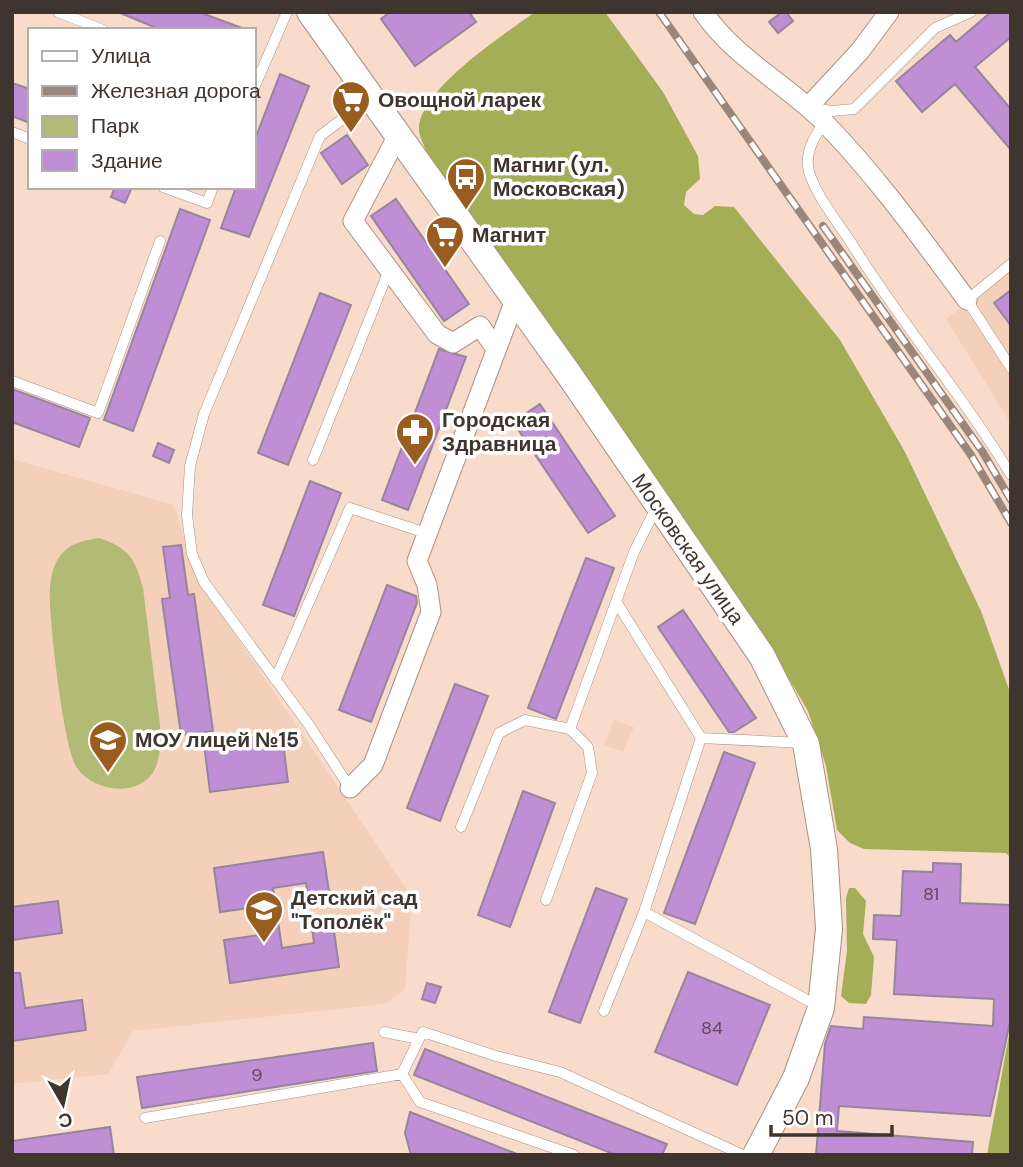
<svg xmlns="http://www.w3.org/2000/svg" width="1023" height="1167" font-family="'DM Sans',sans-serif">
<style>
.built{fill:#f4d0bb}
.green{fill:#b1bb75}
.forest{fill:#a3ae56}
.building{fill:#c08ed4;stroke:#96859c;stroke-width:2}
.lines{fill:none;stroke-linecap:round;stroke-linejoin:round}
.lane-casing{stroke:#ab9081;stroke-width:11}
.street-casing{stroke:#ab9081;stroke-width:21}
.secondary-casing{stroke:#ab9081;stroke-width:28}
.lane{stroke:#fff;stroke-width:10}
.street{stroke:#fff;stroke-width:19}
.secondary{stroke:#fff;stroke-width:26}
.rail-casing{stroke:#9b867c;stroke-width:8}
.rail{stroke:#fff;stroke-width:5;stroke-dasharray:16;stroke-linecap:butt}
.labels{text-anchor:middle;stroke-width:7;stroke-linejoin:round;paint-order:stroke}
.number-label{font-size:18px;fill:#604a58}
.poi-label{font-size:21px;font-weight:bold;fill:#40342e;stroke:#fff;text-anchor:start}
.street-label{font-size:21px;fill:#40342e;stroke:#fff}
</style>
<rect width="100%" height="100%" fill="#f8dbcb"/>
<path class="built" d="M1011,270V424L946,319Z
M12,459L174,505L197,578L412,897L405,990L384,1004L133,1031L108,1074L12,1084Z
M614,720L634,727L623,752L604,745Z"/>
<path class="green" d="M99,538C129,548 135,558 143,588L161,733C160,748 160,762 152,774C134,798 92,790 77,768C64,750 51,632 50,605C49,590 50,572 58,559C68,543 82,541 99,538Z"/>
<path class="forest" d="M535,12H605L663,92L698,156L700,179L686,192L684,205L694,214L703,215L715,206L734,207L840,340L905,452L981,611L1011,695V858L1006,853L864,849L850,843L837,830L826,766L808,711L771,648L426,151C424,145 419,136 419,130C418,90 505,34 535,12Z
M849,888H855L866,901L863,934L874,957L871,995L866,1004L849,1003L841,996L847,951L846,898Z
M1011,1024V1155H987Z"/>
<path class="building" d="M118,12H199L242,28L161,30Z
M390,12H469L476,22L415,66L381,19Z
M782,12H786L793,21L778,33L769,22Z
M991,12H1011V37L975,67L1011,109V150L955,84L922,112L896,81L950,35L956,42Z
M280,74L309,86L249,237L221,228L236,187H254V142Z
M12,83L30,89V123L12,116Z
M347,135L368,165L342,184L321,153Z
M115,187H132L125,203L111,197Z
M396,199L469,304L444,321L371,216Z
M180,209L210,220L133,431L104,420Z
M1011,290V326L994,303Z
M320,293L351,305L288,465L258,453Z
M439,349L466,357L408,510L382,500Z
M12,389L90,418L79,447L12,422Z
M540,404L615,516L588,533L513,422Z
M158,443L174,450L169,463L153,456Z
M310,481L341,493L294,616L263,605Z
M181,545L188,595L194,594L213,731L181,735L162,599L170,598L163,547Z
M586,558L614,568L556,719L528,708Z
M387,585L416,596L417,603L371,722L339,710Z
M683,610L756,718L734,732H729L658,627Z
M455,684L488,696L440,821L407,808Z
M282,734L288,782L210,792L204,744Z
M724,752L755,763L695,924L664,913Z
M523,791L555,803L510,927L478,915Z
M323,852L330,898L309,901L306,883L273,888L282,948L314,943L312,927L333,924L339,967L230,983L224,940L267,934L263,906L220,912L214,868Z
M933,863L961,864L960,903L1011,905V1017L990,1116L839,1106L837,1131L973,1142L972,1155H816L825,1044L831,1026L863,1029L864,1017L993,1026L994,999L894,994L897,940L873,939L874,915L901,916L903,871L933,872Z
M596,888L627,899L580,1023L549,1012Z
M58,901L62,933L12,940V907Z
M688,972L770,1005L737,1085L655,1052Z
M12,973H20L25,1008L82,1000L86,1030L12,1041Z
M427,983L441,987L435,1003L422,999Z
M373,1043L377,1071L142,1108L137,1077Z
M425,1049L667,1144L662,1155H616L414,1075Z
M410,1112L517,1154V1155H411L405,1133Z
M110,1127L114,1155H12V1141Z"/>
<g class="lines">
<defs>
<path id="lane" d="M58,12L103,30
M254,88L287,12
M812,108L832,111L854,109L935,28L971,12
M824,123C814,137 804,154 809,172C817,197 836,220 850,241C900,322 962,394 1011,475
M12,132L30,139
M163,187L207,203L213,187
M1011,264L967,300L1011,368
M12,381L98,413L160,241
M313,460L389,270
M617,603L701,738
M275,680L350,508L426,533
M701,738L644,912L820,1007
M701,738L802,743
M350,788L309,725L204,582L192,554L187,515L190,466L204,414L320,136L369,99
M461,827L499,733L525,720L570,729L634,552L657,506
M546,900L592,773L588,747L570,729
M604,1011L644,912
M384,1032L419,1039L423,1032L496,1056L560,1072L743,1155
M419,1039L402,1074L420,1102L574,1155
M145,1118L402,1074"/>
<path id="street" d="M703,12C735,58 783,82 822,120C876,175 921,238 967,300
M808,107L860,51L889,12
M397,137L353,221L437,334L453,343L480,326L496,349
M350,788L373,765L431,612L427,585L417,561L515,300"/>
<path id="secondary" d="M310,12L568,373L762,656L806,744L824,849L829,929L821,1008L796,1078L756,1155"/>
</defs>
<use href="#lane" class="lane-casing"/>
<use href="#street" class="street-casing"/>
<use href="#secondary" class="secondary-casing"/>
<use href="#lane" class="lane"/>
<use href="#street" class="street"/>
<use href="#secondary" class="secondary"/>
<defs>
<path id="rail" d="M659,12L971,455L1011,523
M823,226L982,451L1011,500"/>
</defs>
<use href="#rail" class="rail-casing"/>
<use href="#rail" class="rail"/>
</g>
<defs>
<symbol id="supermarket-pin" viewBox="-11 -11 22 30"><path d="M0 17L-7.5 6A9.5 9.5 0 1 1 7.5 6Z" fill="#9a5d20" stroke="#fff"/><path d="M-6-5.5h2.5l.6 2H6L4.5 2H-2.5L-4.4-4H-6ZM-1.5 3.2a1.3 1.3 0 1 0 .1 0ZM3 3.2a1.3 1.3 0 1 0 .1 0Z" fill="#fff"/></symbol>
<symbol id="bus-pin" viewBox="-11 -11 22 30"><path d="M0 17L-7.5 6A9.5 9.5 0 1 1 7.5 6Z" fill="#9a5d20" stroke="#fff"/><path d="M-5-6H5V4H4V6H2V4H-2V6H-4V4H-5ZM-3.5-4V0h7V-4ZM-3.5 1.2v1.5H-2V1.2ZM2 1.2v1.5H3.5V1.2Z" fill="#fff"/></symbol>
<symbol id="pharmacy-pin" viewBox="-11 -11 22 30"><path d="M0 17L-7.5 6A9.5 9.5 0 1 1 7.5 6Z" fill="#9a5d20" stroke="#fff"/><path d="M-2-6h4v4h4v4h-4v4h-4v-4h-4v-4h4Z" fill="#fff"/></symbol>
<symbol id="school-pin" viewBox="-11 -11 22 30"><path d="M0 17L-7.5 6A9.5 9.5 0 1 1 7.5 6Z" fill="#9a5d20" stroke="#fff"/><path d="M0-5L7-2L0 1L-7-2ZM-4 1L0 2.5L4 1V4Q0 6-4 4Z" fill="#fff"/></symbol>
</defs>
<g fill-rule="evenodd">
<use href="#supermarket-pin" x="329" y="78" width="44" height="60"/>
<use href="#bus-pin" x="444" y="155" width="44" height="60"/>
<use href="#supermarket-pin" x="423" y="213" width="44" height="60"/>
<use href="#pharmacy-pin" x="393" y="410" width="44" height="60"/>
<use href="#school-pin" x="86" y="718" width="44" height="60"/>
<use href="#school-pin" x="242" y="888" width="44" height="60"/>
</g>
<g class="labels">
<g class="number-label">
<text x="931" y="900">81</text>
<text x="712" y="1034">84</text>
<text x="257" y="1081">9</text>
</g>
<g class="poi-label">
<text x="378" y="107">Овощной ларек</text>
<text x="493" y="172">Магниг (ул.<tspan x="493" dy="24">Московская)</tspan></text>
<text x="472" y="242">Магнит</text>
<text x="442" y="427">Городская<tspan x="442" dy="24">Здравница</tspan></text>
<text x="135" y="747">МОУ лицей №15</text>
<text x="291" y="905">Детский сад<tspan x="291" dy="24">"Тополёк"</tspan></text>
</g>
<g class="street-label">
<text transform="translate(688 549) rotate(55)" y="7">Московская улица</text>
</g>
</g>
<rect width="1023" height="1167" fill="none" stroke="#40342e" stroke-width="28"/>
<rect x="28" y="28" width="228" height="161" fill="#ffffff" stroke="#b3aeab" stroke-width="2"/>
<rect x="42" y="51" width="35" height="10" fill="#ffffff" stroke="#b3aeab" stroke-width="2"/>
<text x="91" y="63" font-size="21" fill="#40342e">Улица</text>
<rect x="42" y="86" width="35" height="10" fill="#9b867c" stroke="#b3aeab" stroke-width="2"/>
<text x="91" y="98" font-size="21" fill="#40342e">Железная дорога</text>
<rect x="42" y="116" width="35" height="21" fill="#b1bb75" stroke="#b3aeab" stroke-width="2"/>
<text x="91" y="133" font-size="21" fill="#40342e">Парк</text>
<rect x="42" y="150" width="35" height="21" fill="#c08ed4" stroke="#b3aeab" stroke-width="2"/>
<text x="91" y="168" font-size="21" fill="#40342e">Здание</text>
<g transform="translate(63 1104) rotate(171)" stroke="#ffffff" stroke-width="5" paint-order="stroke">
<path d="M0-5L12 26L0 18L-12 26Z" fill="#40342e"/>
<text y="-10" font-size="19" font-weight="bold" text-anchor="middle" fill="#40342e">С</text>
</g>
<path d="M771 1125v10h121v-10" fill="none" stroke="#40342e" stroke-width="3.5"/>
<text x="782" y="1125" font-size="21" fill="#40342e" stroke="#ffffff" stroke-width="5" paint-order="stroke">50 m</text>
</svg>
